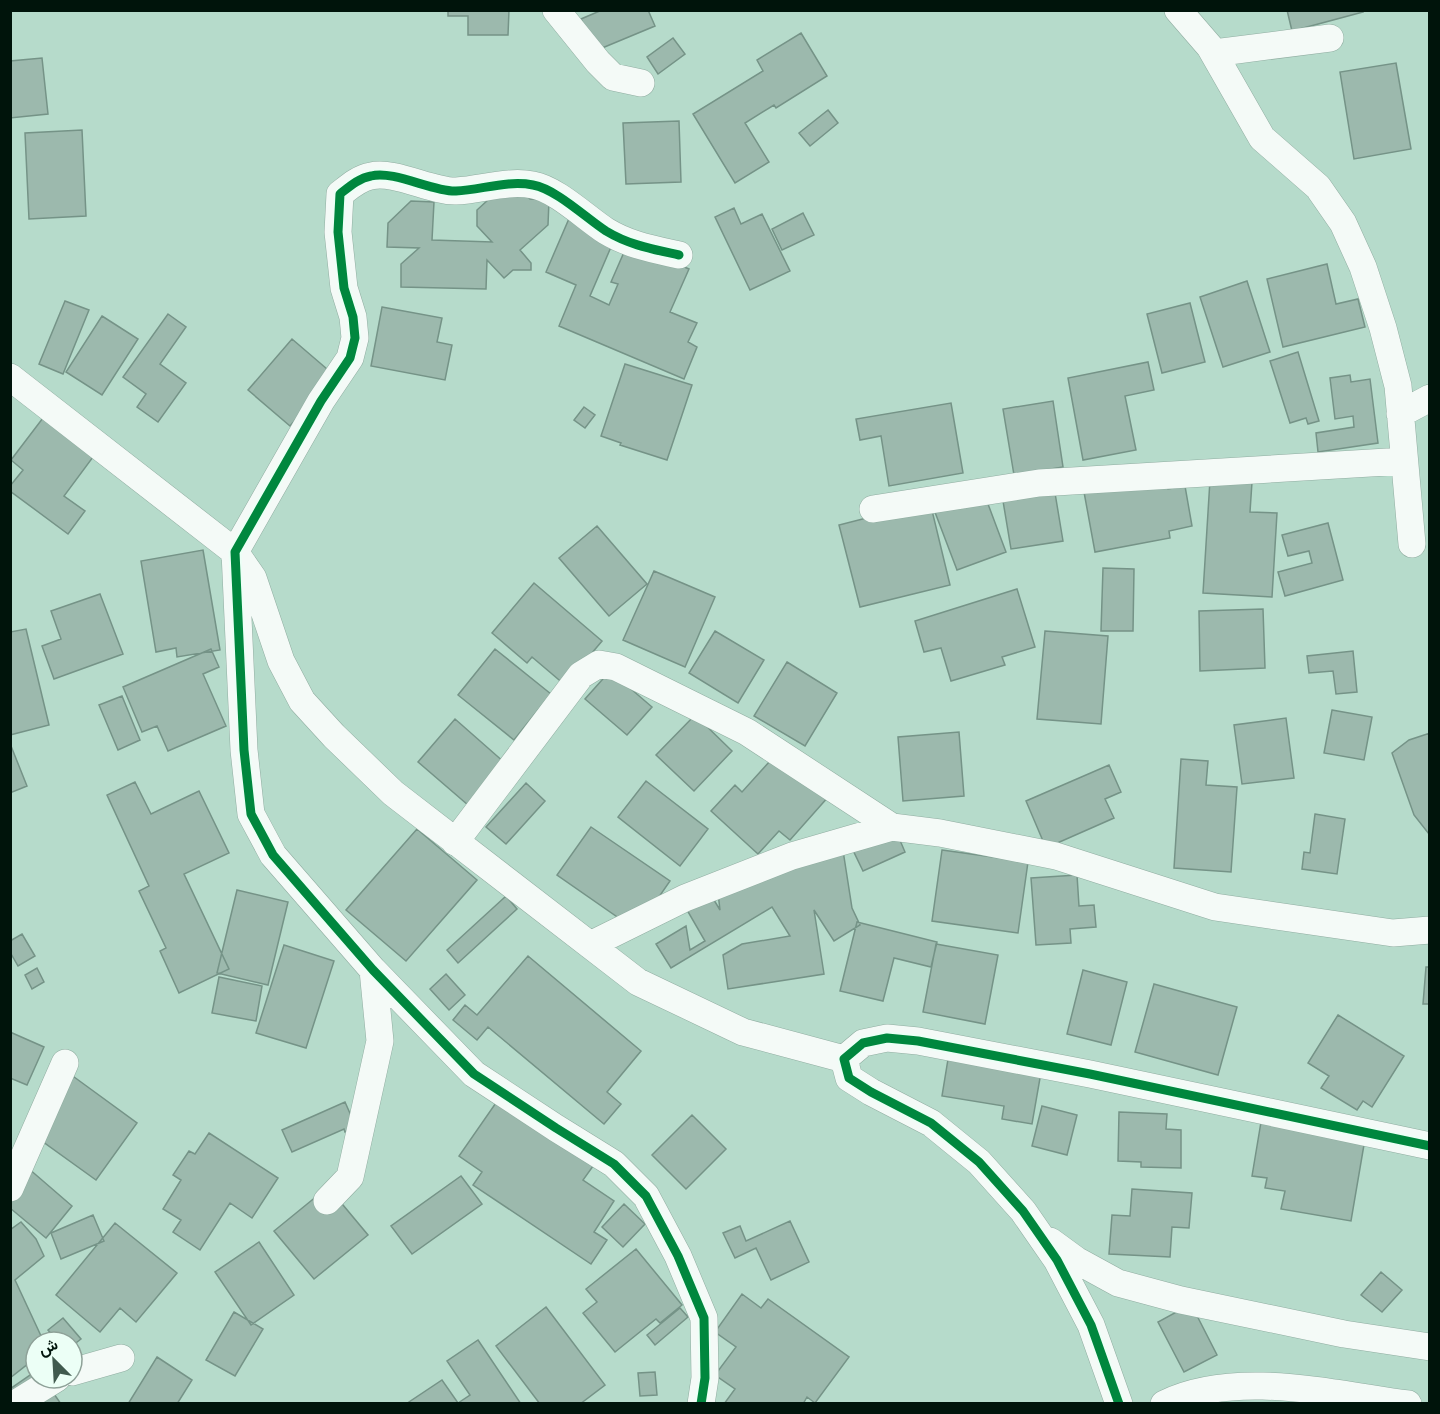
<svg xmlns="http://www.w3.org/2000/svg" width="1440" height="1414" font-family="'Sofia Sans Condensed',Vazirmatn,sans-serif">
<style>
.building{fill:#9cb9ad;stroke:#759387;stroke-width:1.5}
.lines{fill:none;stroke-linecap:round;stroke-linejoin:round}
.street-casing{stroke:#90ada1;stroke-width:28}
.street{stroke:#f4faf7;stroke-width:27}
.cycleway-casing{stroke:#ecfff6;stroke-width:13}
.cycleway{stroke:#00873e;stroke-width:9}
</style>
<rect width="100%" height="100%" fill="#b6dbcb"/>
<path class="building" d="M448,10H509L508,35H468V16H448Z
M602,10H648L655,26L595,51L581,19Z
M1287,10H1362L1363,12L1292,31Z
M801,33L827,76L776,108L774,105L745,123L769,162L735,183L693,114L763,71L757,60Z
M673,38L685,54L658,74L647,57Z
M42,58L48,114L10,118V61Z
M1396,63L1411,149L1354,159L1340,72Z
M828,110L838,123L810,146L799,133Z
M679,121L681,182L626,184L623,123Z
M82,130L86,216L29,219L25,133Z
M501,188L521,189L530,199L549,200L548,225L520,250L531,263V270H513L504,278L487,260L486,289L401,287V264L419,248L387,247L388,223L411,201L434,202L432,240L492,242L477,226V210Z
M734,208L741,224L762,214L790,271L750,290L715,217Z
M803,213L814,235L782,250L772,229Z
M571,214L617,233L590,296L609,305L618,284L611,282L628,243L689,269L670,312L697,323L688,342L697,347L684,379L559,326L576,285L546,272Z
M1327,264L1336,304L1358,299L1365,327L1283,347L1267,279Z
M1247,281L1270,352L1223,367L1200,297Z
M65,301L89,310L63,374L39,364Z
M1190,303L1205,362L1162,373L1147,314Z
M382,307L442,318L437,342L452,345L445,380L371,366Z
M168,314L186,327L160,364L186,383L158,422L137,407L146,394L123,377Z
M102,316L138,339L102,395L66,372Z
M292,339L334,375L290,426L248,390Z
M1298,352L1319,421L1308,424L1306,418L1290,423L1270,361Z
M1148,362L1154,390L1125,396L1136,450L1083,460L1068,378Z
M625,364L692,385L667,460L620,445L621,443L601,436Z
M1350,375L1351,382L1370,379L1378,443L1318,452L1316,433L1354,427L1353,416L1335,419L1330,378Z
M1053,401L1063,467L1014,475L1003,409Z
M951,403L963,473L889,486L881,436L860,440L856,419Z
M584,407L595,415L585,428L574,420Z
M49,410L99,449L64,496L85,511L68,534L10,491V486L23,470L11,460Z
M1166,477L1168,489L1185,486L1192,526L1169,531L1170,538L1095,552L1084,492Z
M1210,480L1252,482L1250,512L1277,513L1272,597L1203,593Z
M982,488L1006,552L957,570L933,507Z
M1055,493L1063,541L1011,549L1003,501Z
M929,498L950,585L860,607L839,525L886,513Z
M1328,523L1343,580L1285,596L1278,572L1312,563L1309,551L1288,556L1282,535Z
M597,526L647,584L609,616L559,558Z
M203,550L220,650L177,657L176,648L156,652L141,561Z
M1103,568L1134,569L1133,631H1101Z
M654,571L715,597L685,667L623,640Z
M534,583L602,641L565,685L532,657L527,663L492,633Z
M1017,589L1035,647L1002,657L1005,665L951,681L941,648L924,652L915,621Z
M100,594L123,654L54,679L42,646L61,639L51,611Z
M1263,609L1265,668L1200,671L1199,611Z
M26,629L49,725L10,735V632Z
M715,631L764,660L738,703L689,673Z
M1045,631L1108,636L1101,724L1037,719Z
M211,649L219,667L203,674L226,726L168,751L157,726L142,732L123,687Z
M495,649L551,694L514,740L458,695Z
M1353,651L1357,692L1336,694L1333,671L1309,673L1307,656Z
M787,662L837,693L805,746L754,716Z
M610,671L652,707L627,735L585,699Z
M122,696L140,740L118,750L99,705Z
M1332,710L1372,717L1364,760L1324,753Z
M695,715L732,751L694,791L656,755Z
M1286,718L1294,778L1242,784L1234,725Z
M455,719L505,763L468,805L418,762Z
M959,732L964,796L903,801L898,737Z
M1430,733V834H1429L1414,815L1392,753L1409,740Z
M11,746L27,786L10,793V746Z
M779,751L829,796L790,840L779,831L758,854L711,811L735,785L742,792Z
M1181,759L1208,761L1206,785L1237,787L1231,872L1174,868Z
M1109,765L1121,792L1105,799L1114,818L1046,848L1026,801Z
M646,781L708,829L680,866L618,817Z
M135,782L151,814L199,791L229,853L184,874L229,969L179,993L160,951L166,948L139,891L149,886L107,795Z
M526,783L545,801L506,844L486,827Z
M1315,814L1345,819L1337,874L1302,869L1304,852L1310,853Z
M893,824L905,852L863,871L850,844Z
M591,827L670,881L636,930L557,875Z
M417,829L477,880L406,961L346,910Z
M842,844L852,908L860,925L834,941L814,910L824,974L728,989L723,955L742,944L790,936L772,907L671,968L656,944L686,926L690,950L705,941L687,910L711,895L720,910L718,893Z
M942,850L1028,862L1018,933L932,921Z
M1077,875L1079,906L1094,905L1096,927L1070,929L1071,943L1036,945L1031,878Z
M237,890L288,902L268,985L217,973Z
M506,896L517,909L458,963L447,950Z
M857,922L937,942L931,967L894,958L883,1001L840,991Z
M22,934L35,956L18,966L10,952V941Z
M936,944L998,955L985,1024L923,1012Z
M284,945L334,961L306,1048L256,1033Z
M528,956L641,1051L607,1092L621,1104L604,1124L488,1027L477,1040L453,1020L465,1005L477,1015Z
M1426,967H1430V1004H1423Z
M37,968L44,982L32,989L25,975Z
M1083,970L1127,982L1111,1045L1067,1034Z
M446,974L465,995L449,1010L430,989Z
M219,977L262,986L256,1021L212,1013Z
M1154,984L1237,1007L1218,1075L1135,1052Z
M1338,1015L1404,1056L1372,1107L1363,1101L1357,1110L1321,1088L1329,1076L1308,1063Z
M10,1032L44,1047L27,1085L10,1078Z
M950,1047L1043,1061L1032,1124L1002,1119L1004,1106L942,1096Z
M70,1074L137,1123L96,1180L28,1131Z
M500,1097L596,1162L583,1180L614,1201L594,1232L607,1240L591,1264L473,1185L482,1172L459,1156Z
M345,1102L356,1127L345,1132L344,1129L292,1152L282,1130Z
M1042,1106L1077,1115L1067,1155L1032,1146Z
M1119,1112L1167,1114L1166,1129L1181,1130V1168L1141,1167V1162L1118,1161Z
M692,1115L726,1149L686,1189L652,1155Z
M1262,1116L1366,1133L1351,1221L1281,1209L1285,1191L1265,1188L1267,1178L1252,1176Z
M209,1133L278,1178L252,1218L230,1203L200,1250L173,1232L181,1220L163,1209L181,1180L173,1175L189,1151L195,1154Z
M21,1162L72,1206L46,1238L10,1208V1174Z
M461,1176L482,1204L412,1254L391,1226Z
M328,1187L368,1235L314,1279L274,1231Z
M1132,1189L1192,1193L1189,1228L1172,1227L1170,1257L1109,1254L1112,1215L1130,1216Z
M624,1204L645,1224L623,1247L602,1227Z
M93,1215L104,1241L61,1259L51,1233Z
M790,1221L809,1262L771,1280L756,1248L735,1258L723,1233L740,1226L746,1241Z
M21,1222L36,1239L44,1256L15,1280L42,1338L44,1336L47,1342H36V1360L28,1364L10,1378V1230Z
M115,1223L177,1273L136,1322L120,1308L100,1332L56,1295Z
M259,1242L294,1295L251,1325L215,1272Z
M636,1249L682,1305L660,1323L656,1319L615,1352L583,1313L597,1302L586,1289Z
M1381,1272L1402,1290L1382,1312L1361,1295Z
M742,1294L761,1308L768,1299L849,1357L815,1403L807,1397L803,1404H724L735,1389L715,1375L736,1347L715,1332Z
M1191,1304L1217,1355L1184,1372L1158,1322Z
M546,1307L605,1385L580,1404H540L496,1346Z
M680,1308L688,1317L655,1345L647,1335Z
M234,1312L263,1329L235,1376L206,1360Z
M63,1318L81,1339L72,1346V1342H58L48,1330Z
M478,1340L521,1404H406L442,1380L458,1403L470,1395L447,1361Z
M157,1357L192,1380L177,1404H128Z
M36,1371V1378H43L61,1404H10V1389Z
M655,1372L657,1395L640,1396L638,1373Z"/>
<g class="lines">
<defs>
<path id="street" d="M556,10L598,62L613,77L641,83
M1178,10L1210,47L1262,138L1318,187L1343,223L1363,267L1383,328L1398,386L1412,544
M1214,53L1330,38
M679,255C652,249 629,245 606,231C586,218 556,189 533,185C507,180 481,190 456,191C433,192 394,170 371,176C359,178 349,187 340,194L338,232L344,288L353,317L355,338L350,358L321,401L235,552L244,750L251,814L273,855L373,970L474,1074L556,1128L614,1164L646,1196L678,1256L704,1318L705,1378L701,1404
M10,377L235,552L253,578L281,661L302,701L334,736L393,793L638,982L743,1032L844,1059
M1400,414L1430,398
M873,509L1039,483L1404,461
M455,842L581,675L599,664L616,667L747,732L892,827
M590,945L685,898L792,856L892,827L940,833L1056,856L1215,907L1393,933L1430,930
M10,1188L65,1063
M327,1201L350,1177L380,1041L373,970
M1050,1241L1076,1260L1118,1283L1181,1300L1344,1334L1430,1347
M72,1372L121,1358
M15,1404L57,1378
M1119,1404L1091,1325L1057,1260L1023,1211L979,1162L931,1123L871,1092L849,1078L844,1059L863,1043L887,1038L918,1041L1090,1074L1430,1146
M1164,1404C1235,1369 1333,1394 1408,1404"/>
</defs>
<use href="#street" class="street-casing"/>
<use href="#street" class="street"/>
<defs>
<path id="cycleway" d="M679,255C652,249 629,245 606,231C586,218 556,189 533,185C507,180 481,190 456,191C433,192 394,170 371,176C359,178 349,187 340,194L338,232L344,288L353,317L355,338L350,358L321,401L235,552L244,750L251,814L273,855L373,970L474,1074L556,1128L614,1164L646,1196L678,1256L704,1318L705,1378L701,1404
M1119,1404L1091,1325L1057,1260L1023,1211L979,1162L931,1123L871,1092L849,1078L844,1059L863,1043L887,1038L918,1041L1090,1074L1430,1146"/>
</defs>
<use href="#cycleway" class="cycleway-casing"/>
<use href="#cycleway" class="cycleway"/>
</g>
<rect width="1440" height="1414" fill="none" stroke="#00140b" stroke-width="24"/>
<g transform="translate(54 1360) rotate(336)"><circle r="28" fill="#ecfff6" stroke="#8ea198" stroke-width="1.5"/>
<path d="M0-4.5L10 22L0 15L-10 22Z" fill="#405a4e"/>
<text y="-9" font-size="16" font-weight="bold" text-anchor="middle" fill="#00140b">ش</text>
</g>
</svg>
